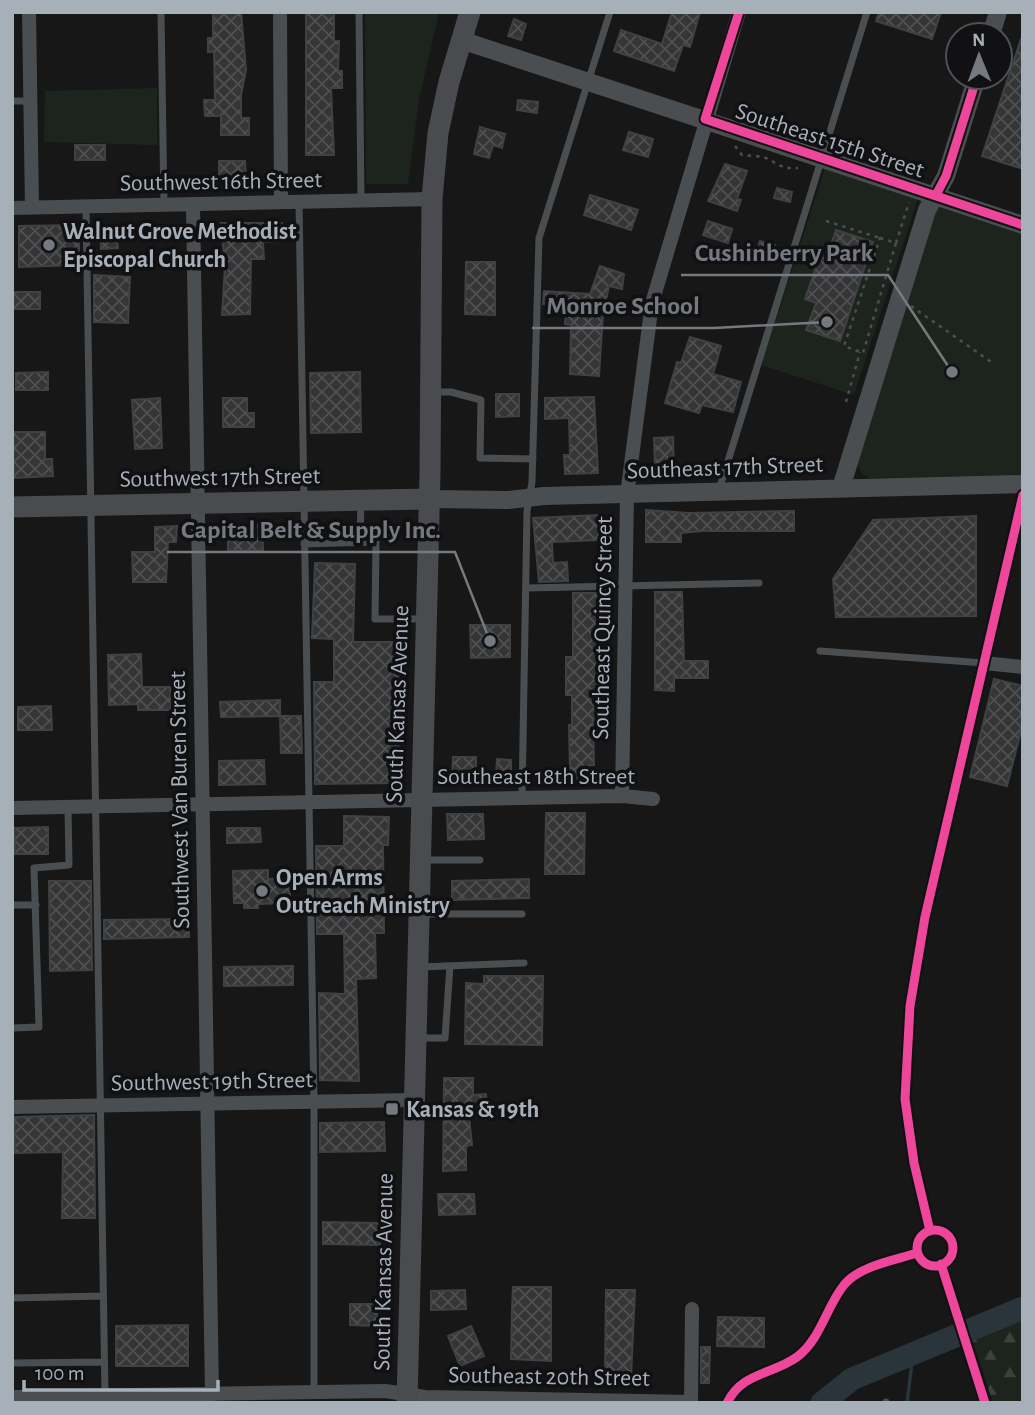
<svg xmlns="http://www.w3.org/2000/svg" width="1035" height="1415" font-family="'Alegreya Sans',sans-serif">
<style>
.green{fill:#1d241d}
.forest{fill:url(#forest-firs)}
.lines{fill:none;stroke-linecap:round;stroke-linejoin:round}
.stream{stroke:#29353a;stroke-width:3.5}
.river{stroke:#29353a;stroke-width:23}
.building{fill:url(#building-cross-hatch);stroke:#3f4143;stroke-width:2}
.path{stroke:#4d4e52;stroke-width:2.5;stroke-dasharray:3.5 5;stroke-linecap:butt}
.service{stroke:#4b4e50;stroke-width:7}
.minor{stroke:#4b4e50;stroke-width:14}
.tertiary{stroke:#4b4e50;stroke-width:18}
.secondary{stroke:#494b4e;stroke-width:21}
.cycleway-casing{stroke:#111113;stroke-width:13}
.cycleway{stroke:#ed469a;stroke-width:9}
.poi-dot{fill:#757a80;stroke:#111113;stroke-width:2.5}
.labels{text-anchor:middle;stroke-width:7;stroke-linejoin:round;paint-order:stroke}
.street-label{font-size:24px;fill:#a7b0b9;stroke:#111113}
.poi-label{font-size:24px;font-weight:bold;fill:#a7b0b9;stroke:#111113;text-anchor:start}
.leader{fill:none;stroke:#757a80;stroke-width:2.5}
.callout-dot{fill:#757a80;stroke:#111113;stroke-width:2.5}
.callout-label{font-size:26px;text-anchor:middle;font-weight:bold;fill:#757a80;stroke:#111113;stroke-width:7;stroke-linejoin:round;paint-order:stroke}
</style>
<defs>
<pattern id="forest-firs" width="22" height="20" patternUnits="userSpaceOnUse" patternTransform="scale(1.75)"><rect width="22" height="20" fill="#1d241d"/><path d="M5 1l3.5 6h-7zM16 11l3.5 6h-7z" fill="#3b413c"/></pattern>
<pattern id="building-cross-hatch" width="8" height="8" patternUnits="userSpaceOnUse" patternTransform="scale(1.75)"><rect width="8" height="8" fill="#353536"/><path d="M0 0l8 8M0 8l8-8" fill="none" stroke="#4f5051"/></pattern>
</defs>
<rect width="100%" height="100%" fill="#171717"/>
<path class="green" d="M365,12H439L419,100L408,184H366Z
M157,88V145L44,142L45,91Z
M825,168L918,198L854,395L761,365Z
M943,206L1023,234V476L869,478L861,473L855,459L935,208Z"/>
<path class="forest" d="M1023,1319V1393L1020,1403H993L972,1339Z"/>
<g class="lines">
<path class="stream" d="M907,1403L913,1354"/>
<path class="river" d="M822,1403L852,1379L1023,1308"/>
</g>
<path class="building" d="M213,12H241L246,70L241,95V118H249V135H221V116H205L204,100H215L214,52H208V38H213Z
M306,12H334V41H339L338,71H342V88H331L334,155H306Z
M672,12H700L690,47L683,45L674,71L614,51L621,30L662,44Z
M879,12H941L932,39L876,21Z
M514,19L526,24L521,40L508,36Z
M1021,39H1023V169L982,156Z
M518,100L538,102L537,113L517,110Z
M480,127L505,134L502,148L493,145L489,158L474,154Z
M629,132L653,139L648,157L623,150Z
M75,145H105V160H75Z
M219,161H245L246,179H219Z
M725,164L747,171L737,199L741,200L737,211L708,201Z
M777,188L792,192L790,202L774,198Z
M590,195L638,210L631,230L584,215Z
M708,221L732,229L728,243L703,235Z
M221,223H282L283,241L263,242L264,259H251L250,314L222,315L225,266Z
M79,225V265L19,267V226Z
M100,226H116L118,248L101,249Z
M836,230L873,242L840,341L806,330L816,303L805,299L820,256L826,259Z
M760,241L775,245L772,255L757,251Z
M466,262H495V315L465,314Z
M600,266L624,274L622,289L609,286L603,314L599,376L570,374L571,325L565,324L567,304H543L544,291L590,294Z
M94,275L130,277L128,323L94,322Z
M12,292H40V309H12Z
M690,337L721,346L713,374L741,382L733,412L702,405L699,413L665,403L677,362L681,363Z
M48,372V390H16V373Z
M360,372L361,432L311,433L310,373Z
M496,394H519V416L496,417Z
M594,397L598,473L565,474L564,455H570L569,418L545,419V398Z
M160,398L162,448L135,449L132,400Z
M223,398H247V413H254V427H223Z
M12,432H45V459H52L53,476L14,478Z
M673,437L674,469H655L654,438Z
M646,510L688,513L794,511V531H703L681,533V542H646Z
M598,515V540L552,542L553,563L567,562L568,581L539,582L533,518Z
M976,516V616L836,617L833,579L873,520Z
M262,524L263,550L228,551V525Z
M177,526L176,542H168L166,582H133L132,552H155V527Z
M315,563L355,564L353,642H398L399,783L315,784L314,682H334V639L312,638Z
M655,592H682L684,661H708V678H674V691L655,690Z
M573,593H597V720H593L594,765H589L590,780H565V769H570L569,725H572V695H566V657H573Z
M470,625H510V657L471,658Z
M141,654L142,687H170L171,710H138V704L109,705L108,655Z
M994,679L1023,686V723L1007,786L970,777Z
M280,700V716L221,717L220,702Z
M51,706L52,730H18V707Z
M280,716H301L302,753H281Z
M453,757H476V780L452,779Z
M497,759L511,760V775L496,774Z
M264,760L265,784L219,785V761Z
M546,813H585L584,874H545Z
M447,814H483L484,839L448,840Z
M344,816L389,817L388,845H383L384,933H375L376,978L356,979L359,1081L320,1080L319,993L345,994L344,934H317L316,846H344Z
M48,827V854H15L14,828Z
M227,828H260L261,842L227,843Z
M268,870V879L290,878V903L258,904V908H244V903H234L233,871Z
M529,879V898L452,900V881Z
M49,881H91L92,970L50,971Z
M189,919V937L104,939V920Z
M293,966V985L224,986V967Z
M484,976H543L542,1045L465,1044L466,983L484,984Z
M444,1078H473V1095L486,1094L487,1107H468L472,1145L466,1146V1170L443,1171Z
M94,1115L95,1218H62L63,1152L15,1153L14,1117Z
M384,1122L385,1151L320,1152V1123Z
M438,1194H474L475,1214L439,1215Z
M323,1222L380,1223V1245L323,1244Z
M513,1287H551V1361L511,1359L512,1310L515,1309H512Z
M465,1290L466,1309L431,1310V1291Z
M606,1290H635L631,1378L605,1377Z
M350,1304H377V1326L350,1325Z
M718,1317L764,1318V1347L717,1346Z
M188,1325V1366H116V1326Z
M471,1326L484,1356L460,1366L448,1336Z
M701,1347H710L709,1383H701Z"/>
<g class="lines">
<path class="path" d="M735,146L742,155L764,157L785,168H798
M826,221L880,238
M880,238L896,243L863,353L844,346Z
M896,243L909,202
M911,306L994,364
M846,402L860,352"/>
<path class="service" d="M161,12L164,205
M359,12L361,200
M12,101H31
M299,202L314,1102V1393
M86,207L105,1395
M435,392H451L481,400L480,458L533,459
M719,490L867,12
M360,542L361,501
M304,544L376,542L375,619H425
M527,588L759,583
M820,651L984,663
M522,798L527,511L532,482L539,238L610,12
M423,860H480
M12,905H36
M422,914H522
M420,967L524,963
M12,1028L39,1027L34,868L69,865L68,807
M420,1038H445L450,966
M12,1298L103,1296
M12,1363L104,1362
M886,1403V1402"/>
<path class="minor" d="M29,12L32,208
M280,12L281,202
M193,204L212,1395
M12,208L432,199
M984,663L1023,667
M622,796L627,495L652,303L739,12
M12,808L622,796L653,799
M12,1107L413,1100
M12,1397L385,1391L425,1397L691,1402L692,1309"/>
<path class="tertiary" d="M991,35L998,12
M461,40L1023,225
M841,488L927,210L946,176L977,77
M429,499L508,500L544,496L1023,484"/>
<path class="secondary" d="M12,507L429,499
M407,1403L430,474L432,199L438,133L449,82L470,12"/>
<defs>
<path id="cycleway" d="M739,12L705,119L1023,225
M936,195L946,176L977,77
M917 1248a18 18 0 1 1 36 0a18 18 0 1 1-36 0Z
M930,1231L914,1163L905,1099L910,1006L925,917L1023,495
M941,1264L985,1403
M727,1403C742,1372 772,1375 797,1357C821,1339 826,1307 844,1285C859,1266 895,1260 917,1253"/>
</defs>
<use href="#cycleway" class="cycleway-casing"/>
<use href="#cycleway" class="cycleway"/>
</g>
<g class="poi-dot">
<circle cx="49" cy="245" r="7"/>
<circle cx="262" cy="891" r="7"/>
<rect x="385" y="1102" width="14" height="14" rx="3.5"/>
</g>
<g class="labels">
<g class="street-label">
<text transform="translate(830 140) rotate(18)" y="8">Southeast 15th Street</text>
<text transform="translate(221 181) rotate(-1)" y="8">Southwest 16th Street</text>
<text transform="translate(725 467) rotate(-2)" y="8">Southeast 17th Street</text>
<text transform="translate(220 477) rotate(-1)" y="8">Southwest 17th Street</text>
<text transform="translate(602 628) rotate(-89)" y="8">Southeast Quincy Street</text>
<text transform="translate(397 704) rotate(-88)" y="8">South Kansas Avenue</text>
<text x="536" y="784">Southeast 18th Street</text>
<text transform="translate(179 800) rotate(-91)" y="8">Southwest Van Buren Street</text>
<text transform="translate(212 1081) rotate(-1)" y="8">Southwest 19th Street</text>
<text transform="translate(383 1272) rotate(-89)" y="8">South Kansas Avenue</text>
<text transform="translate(549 1376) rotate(1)" y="8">Southeast 20th Street</text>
</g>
<g class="poi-label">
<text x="63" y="239">Walnut Grove Methodist<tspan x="63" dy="28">Episcopal Church</tspan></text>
<text x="276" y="885">Open Arms<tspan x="276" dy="28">Outreach Ministry</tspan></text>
<text x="406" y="1117">Kansas &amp; 19th</text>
</g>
</g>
<path class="leader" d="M952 372L888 275H681M827 322L714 328H532M490 641L455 552H167"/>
<g class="callout-dot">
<circle cx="952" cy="372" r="7"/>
<circle cx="827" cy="322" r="7"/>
<circle cx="490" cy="641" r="7"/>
</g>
<g class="callout-label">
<text x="784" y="261">Cushinberry Park</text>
<text x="623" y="314">Monroe School</text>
<text x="311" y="538">Capital Belt &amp; Supply Inc.</text>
</g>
<rect width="1035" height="1415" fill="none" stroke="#a7b0b9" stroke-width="28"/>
<g transform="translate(979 56) rotate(359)"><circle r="33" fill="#111113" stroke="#4d5155" stroke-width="2"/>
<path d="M0-5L12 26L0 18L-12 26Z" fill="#757a80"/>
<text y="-10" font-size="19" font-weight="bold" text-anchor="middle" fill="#a7b0b9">N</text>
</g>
<path d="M24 1380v10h194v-10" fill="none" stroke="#a7b0b9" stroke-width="3.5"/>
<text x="35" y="1380" font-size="21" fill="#a7b0b9" stroke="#111113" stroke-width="5" paint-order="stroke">100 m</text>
</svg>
